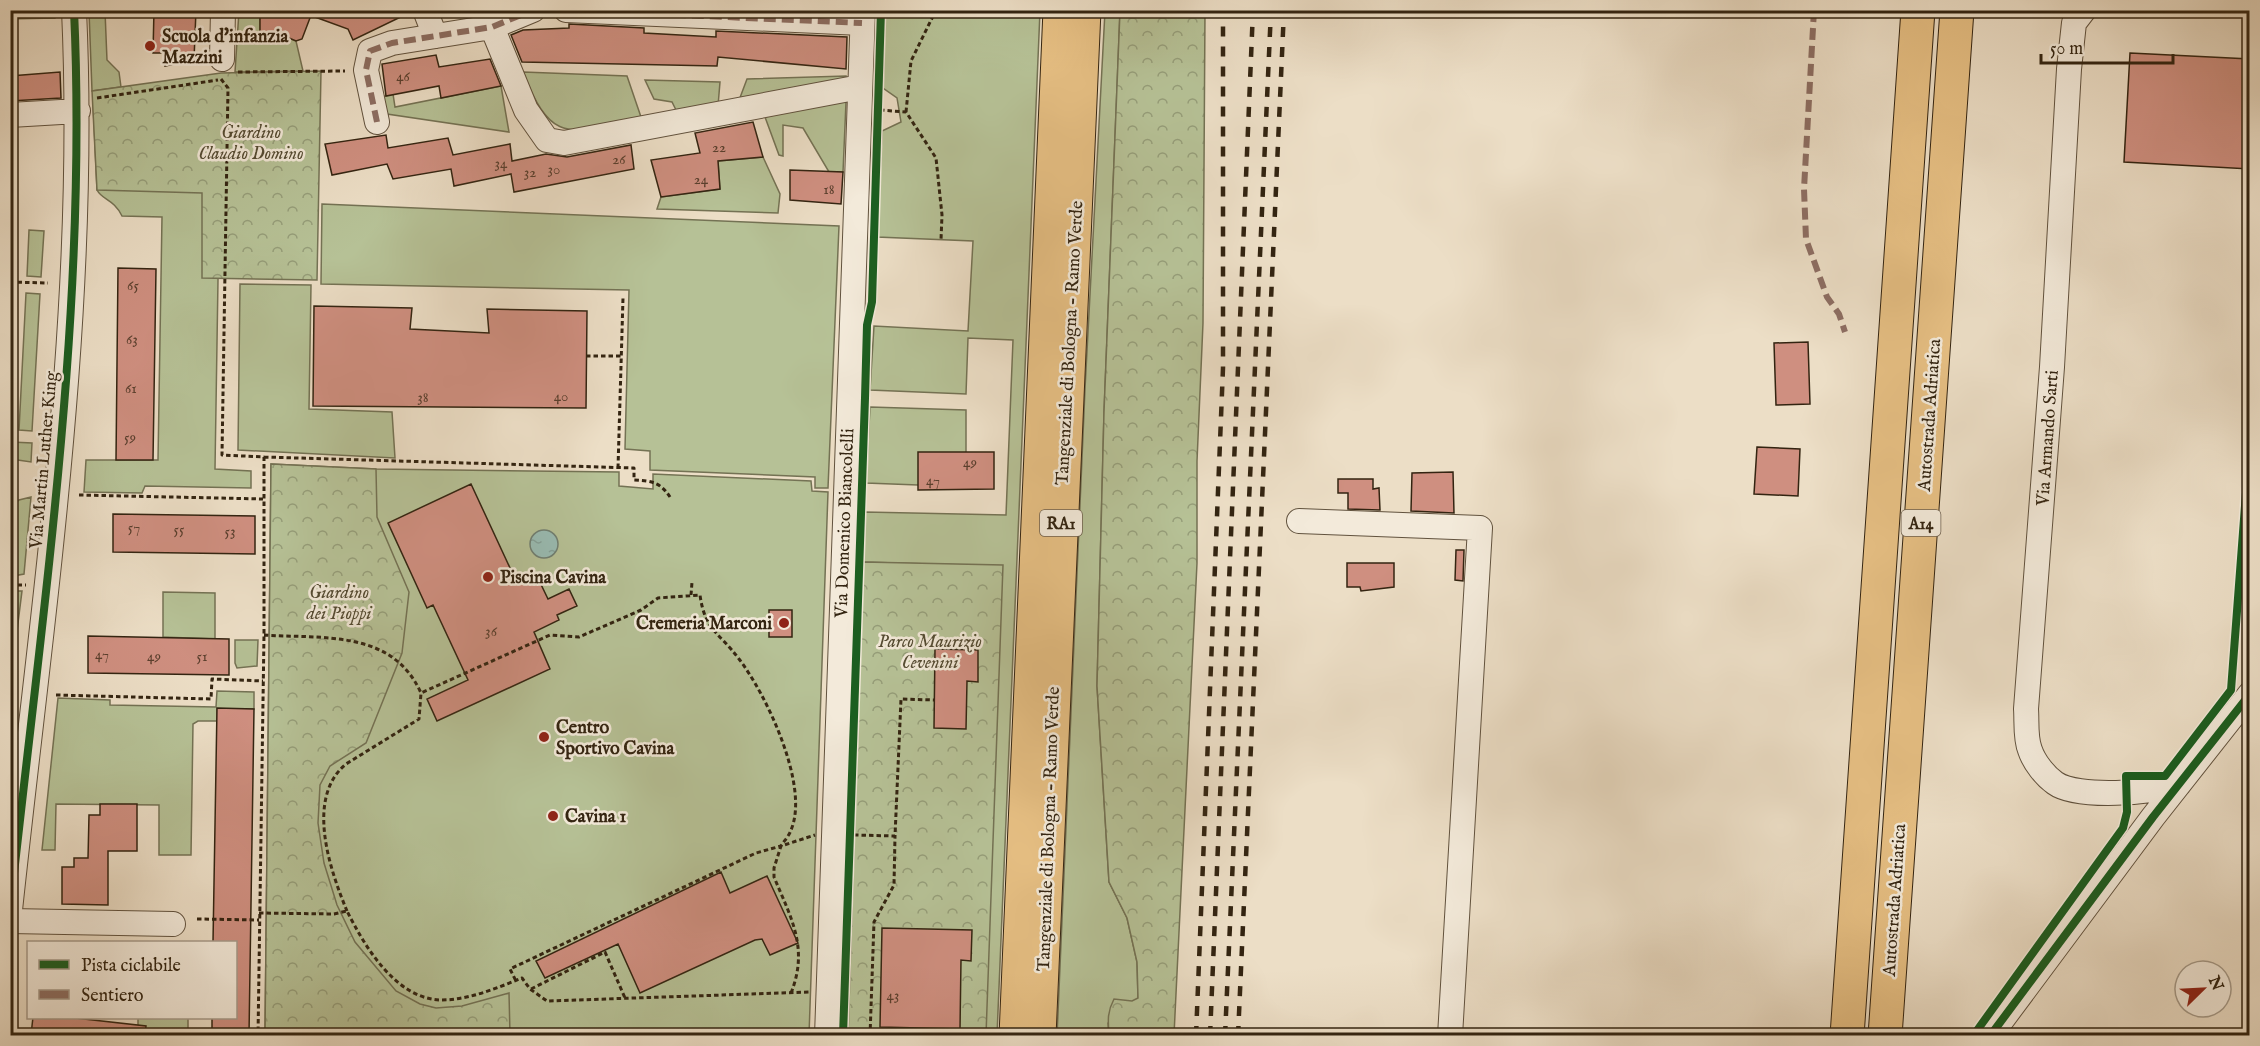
<svg xmlns="http://www.w3.org/2000/svg" width="2260" height="1046" font-family="'IM FELL English',serif">
<style>
.green{fill:#b6c196;stroke:#747254;stroke-width:1.5}
.forest{fill:url(#forest-crowns);stroke:#747254;stroke-width:1.5}
.water{fill:url(#water-ripples);stroke:#707f72;stroke-width:1.5}
.building{fill:#cf8f80;stroke:#332411;stroke-width:1.5}
.lines{fill:none;stroke-linecap:round;stroke-linejoin:round}
.minor-casing{stroke:#61523e;stroke-width:26}
.highway-casing{stroke:#332411;stroke-width:35}
.path{stroke:#332411;stroke-width:3;stroke-dasharray:4.5 3;stroke-linecap:butt}
.minor{stroke:#f3eada;stroke-width:24}
.highway{stroke:#e6bf83;stroke-width:33}
.rail{stroke:#332411;stroke-width:4.5;stroke-dasharray:10 10;stroke-linecap:butt}
.quiet{stroke:#8d6e63;stroke-width:6;stroke-dasharray:12 6;stroke-linecap:butt}
.cycleway-casing{stroke:#f3eada;stroke-width:11}
.cycleway{stroke:#1b5e20;stroke-width:8}
.poi-dot{fill:#8f2418;stroke:#f3eada;stroke-width:2}
.labels{text-anchor:middle;stroke-width:5;stroke-linejoin:round;paint-order:stroke}
.number-label{font-size:15px;fill:#5a3f2d}
.shield{fill:#f3eada;stroke:#6d5f4d;stroke-width:1.5}
.shield-label{font-size:16px;font-weight:bold;fill:#332411}
.poi-label{font-size:18px;font-weight:bold;fill:#332411;stroke:#f3eada;text-anchor:start}
.park-label{font-size:18px;font-style:italic;fill:#544b32;stroke:#f3eada}
.street-label{font-size:18px;fill:#332411;stroke:#f3eada}
</style>
<defs>
<pattern id="forest-crowns" width="20" height="18" patternUnits="userSpaceOnUse" patternTransform="scale(1.5)"><rect width="20" height="18" fill="#b6c196"/><path d="M2 6a3 3 0 1 1 6 0M12 15a3 3 0 1 1 6 0" fill="none" stroke="#959d79"/></pattern>
<pattern id="water-ripples" width="26" height="14" patternUnits="userSpaceOnUse" patternTransform="scale(1.5)"><rect width="26" height="14" fill="#99bcb3"/><path d="M2 4q2-2 4 0t4 0M15 11q2-2 4 0t4 0" fill="none" stroke="#84a199"/></pattern>
</defs>
<rect width="100%" height="100%" fill="#ecdec6"/>
<filter id="stains"><feTurbulence type="fractalNoise" baseFrequency=".00333" numOctaves="4"/><feColorMatrix values="0 0 0 0 .2 0 0 0 0 .09 0 0 0 0 .02 0 0 0 .5 -.17"/></filter>
<radialGradient id="worn" r=".72"><stop offset=".6" stop-color="#630" stop-opacity="0"/><stop offset="1" stop-color="#630" stop-opacity=".3"/></radialGradient>
<path class="green" d="M51,11L56,13L55,18L11,19C23,11 38,19 51,11Z
M89,11H105L107,60L119,72L121,87L92,91Z
M239,11H266L260,16V35H282L296,41L303,71L235,72Z
M885,11H1040L997,1035H978L963,565L863,562L865,512L1006,515L1013,340L968,338L966,394L870,390L874,326L968,331L973,241L877,237L882,131L901,122L897,98L883,88Z
M1105,11H1120L1104,412L1097,686L1109,882L1127,918L1137,962L1138,999L1108,1023L1109,1035L1057,1036L1085,389Z
M523,72L627,76L642,120C571,131 553,149 523,72Z
M846,76V83L738,103L747,79Z
M645,80L720,82L718,106L678,114L672,102L654,99Z
M501,86L509,132L387,114L381,97L393,94L395,107Z
M221,91L215,469L251,471V488L145,486L142,493L84,492L86,460H158L162,217L122,216C114,199 102,200 97,190L93,103Z
M844,100L846,102L843,172H829L803,128L783,125V156L779,155L765,117Z
M763,157L780,194L778,213L657,209L661,197L720,189L718,161Z
M322,204L839,226L828,488H815V477L650,470V451L625,449L629,290L321,284Z
M29,230L44,231L41,277L27,276Z
M240,284L311,285L309,409L392,412L395,458L238,450Z
M26,293L40,294L32,431L19,430Z
M870,407L966,410V452L918,485L866,483Z
M11,442L32,443L31,462L11,459Z
M271,464L376,469L619,472V486L653,489V474L811,481L812,491L828,492L809,1035L265,1036Z
M31,497L24,574L13,576L15,538L11,537V507L19,500Z
M11,591H22L15,647H11Z
M163,592L215,593V639L163,637Z
M235,640H258L257,666L237,668L235,663Z
M217,691L254,692V709H217V721H198L193,724L191,855H159V805L56,804L55,850H42L58,698L110,700V705L216,707Z
M138,1018H188V1035H138Z"/>
<path class="forest" d="M1120,11H1205L1203,323L1197,461V563L1174,1035H1109C1108,1021 1107,1012 1114,999L1132,1001L1138,998L1137,962L1127,918L1109,882L1097,686L1104,412Z
M321,71L317,280L202,278V193L97,190L92,91L221,73Z
M271,464L376,469L377,517L409,592L402,653L366,743L330,766L320,785L318,823L324,863L337,905L355,942L396,991L420,1004L436,1008L462,1006L509,993L510,1035H265Z
M863,562L1003,565L986,1035L848,1036Z"/>
<path class="water" d="M530 544a14 14 0 1 1 28 0a14 14 0 1 1-28 0Z"/>
<path class="building" d="M154,10H196L194,60L165,66L164,53H153Z
M260,10H313L302,39L296,41L282,35H260Z
M339,10H411V12L353,40L348,29L315,17Z
M569,24L644,28V33L716,37V31L847,37L846,69L718,57L717,66L522,62L511,35L523,30L569,28Z
M2130,53L2250,59V169L2124,162Z
M436,55L439,67L490,59L501,86L441,98L439,86L386,96L382,64Z
M60,72L61,98L10,101V76Z
M753,122L763,157L718,161L720,189L661,197L651,160L700,153L695,133Z
M386,135L388,148L448,138L453,155L510,144L512,161L546,154L567,157L631,145L634,169L514,192L511,174L454,186L451,169L393,179L387,164L332,175L325,144Z
M790,170L843,172L841,204L790,200Z
M118,268L156,269L153,460H116Z
M314,306L412,308L410,329L489,333L487,309L587,311L586,408L313,406Z
M1808,342L1810,404L1776,405L1774,343Z
M1757,447L1800,449L1798,496L1754,494Z
M918,452H994V489L918,490Z
M1453,472L1454,513L1411,511L1412,473Z
M1338,479H1373V489L1379,488L1380,510L1348,509V493H1338Z
M471,484L517,583L536,574L548,599L569,589L577,606L557,615L559,620L534,632L550,669L437,721L427,699L468,680L433,605L427,608L388,523Z
M113,514L255,516V554L113,552Z
M1456,550H1464L1463,581L1455,580Z
M1347,563H1394V587L1361,591L1360,587H1347Z
M769,610H792V637H769Z
M88,636L229,639V675L88,673Z
M935,649L978,650V682L967,681L966,729L934,728Z
M217,708L254,709L249,1035H212V1017H236V942H213Z
M100,804H137V851H108V905L62,904V867H74V858H88L89,815H100Z
M721,872L730,893L767,876L798,943L770,955L762,939L755,940L640,993L618,944L545,978L536,961Z
M882,928L972,930L971,961L961,960L960,1029L880,1027Z
M33,1017H66L146,1026L145,1035H31Z"/>
<g class="lines">
<defs>
<path id="minor" d="M425,10L435,36
M566,10L862,23
M2084,10L2074,23L2069,69L2052,367L2026,709C2027,721 2025,738 2030,750C2034,762 2045,776 2055,783C2077,799 2155,793 2179,784
M492,27L526,110L547,140L564,143L860,87
M222,59L223,10
M10,115L78,111
M377,122L366,70L370,51L392,43L492,27L533,10
M1299,521L1480,528L1450,1036
M10,910C42,611 88,312 74,10
M10,921L173,924
M827,1036L863,10
M1990,1036L2153,817L2250,694"/>
<path id="highway" d="M1016,1036L1060,10
M1039,1036L1084,10
M1847,1036L1918,10
M1885,1036L1957,10"/>
</defs>
<use href="#minor" class="minor-casing"/>
<use href="#highway" class="highway-casing"/>
<path class="path" d="M238,72L345,71
M221,79L228,88L222,455L264,457V635L258,1036
M97,98L218,80
M880,110L906,112L936,158L942,215L941,240
M906,112L911,61L936,10
M10,282L48,283
M586,356H621
M264,457L634,468V480C652,481 660,482 670,497
M618,468L623,298
M79,495L263,499
M10,585H26
M691,595L692,582
M264,635C323,639 392,629 421,693L550,635L579,637L641,610L658,598L700,595C705,631 719,632 739,659C766,694 810,786 791,830C789,836 784,841 781,846L756,853L510,969L516,981
M56,695L211,699L212,679L263,681
M854,835L895,836L901,699L934,700
M347,911C330,870 305,798 346,764L419,719L421,693
M259,913L334,914L347,911C365,947 396,999 441,1000C469,1000 497,988 522,978L530,989L547,1001L810,992
M197,919L259,920
M531,989L605,952L625,998
M791,993C809,948 791,918 774,877V868L781,846L815,835
M870,1036L874,922L894,885L895,836"/>
<use href="#minor" class="minor"/>
<use href="#highway" class="highway"/>
<path class="rail" d="M1196,1036L1223,368V10
M1210,1036L1253,10
M1225,1036L1271,10
M1238,1036L1284,10"/>
<path class="quiet" d="M566,10L862,23
M1814,10L1804,189L1806,239L1827,297L1839,314L1845,332
M377,122L366,70L370,51L392,43L492,27L533,10"/>
<defs>
<path id="cycleway" d="M10,910C42,611 88,312 74,10
M843,1036L865,398L867,325L872,302L881,10
M1973,1036L2123,828L2127,812L2126,776H2165L2231,690L2250,440
M1990,1036L2153,817L2250,694"/>
</defs>
<use href="#cycleway" class="cycleway-casing"/>
<use href="#cycleway" class="cycleway"/>
</g>
<g class="poi-dot">
<circle cx="150" cy="46" r="6"/>
<circle cx="488" cy="577" r="6"/>
<circle cx="784" cy="623" r="6"/>
<circle cx="544" cy="737" r="6"/>
<circle cx="553" cy="816" r="6"/>
</g>
<g class="labels">
<g class="number-label">
<text x="403" y="81">46</text>
<text x="719" y="152">22</text>
<text x="619" y="164">26</text>
<text x="501" y="168">34</text>
<text x="554" y="174">30</text>
<text x="530" y="177">32</text>
<text x="701" y="184">24</text>
<text x="829" y="194">18</text>
<text x="133" y="290">65</text>
<text x="132" y="344">63</text>
<text x="131" y="393">61</text>
<text x="561" y="401">40</text>
<text x="423" y="402">38</text>
<text x="130" y="442">59</text>
<text x="970" y="467">49</text>
<text x="933" y="485">47</text>
<text x="134" y="532">57</text>
<text x="179" y="534">55</text>
<text x="230" y="536">53</text>
<text x="491" y="636">36</text>
<text x="102" y="659">47</text>
<text x="154" y="661">49</text>
<text x="202" y="661">51</text>
<text x="893" y="1000">43</text>
</g>
<g class="shield">
<rect x="1040" y="510" width="42" height="26" rx="4.5"/>
<rect x="1901.5" y="510" width="39" height="26" rx="4.5"/>
</g>
<g class="shield-label">
<text x="1061" y="529">RA1</text>
<text x="1921" y="529">A14</text>
</g>
<g class="poi-label">
<text x="162" y="42">Scuola d'infanzia<tspan x="162" dy="21">Mazzini</tspan></text>
<text x="500" y="583">Piscina Cavina</text>
<text x="772" y="629" text-anchor="end">Cremeria Marconi</text>
<text x="556" y="733">Centro<tspan x="556" dy="21">Sportivo Cavina</tspan></text>
<text x="565" y="822">Cavina 1</text>
</g>
<g class="park-label">
<text x="251" y="138">Giardino<tspan x="251" dy="21">Claudio Domino</tspan></text>
<text x="339" y="598">Giardino<tspan x="339" dy="21">dei Pioppi</tspan></text>
<text x="930" y="647">Parco Maurizio<tspan x="930" dy="21">Cevenini</tspan></text>
</g>
<g class="street-label">
<text transform="translate(1069 343) rotate(-87)" y="6">Tangenziale di Bologna - Ramo Verde</text>
<text transform="translate(1929 415) rotate(-86)" y="6">Autostrada Adriatica</text>
<text transform="translate(2047 438) rotate(-86)" y="6">Via Armando Sarti</text>
<text transform="translate(43 460) rotate(-85)" y="6">Via Martin Luther King</text>
<text transform="translate(844 523) rotate(-88)" y="6">Via Domenico Biancolelli</text>
<text transform="translate(1048 829) rotate(-88)" y="6">Tangenziale di Bologna - Ramo Verde</text>
<text transform="translate(1894 900) rotate(-86)" y="6">Autostrada Adriatica</text>
</g>
</g>
<rect width="2260" height="1046" fill="none" stroke="#ecdec6" stroke-width="36"/>
<rect x="12" y="12" width="2236" height="1022" fill="none" stroke="#332411" stroke-width="3"/>
<rect x="18" y="18" width="2224" height="1010" fill="none" stroke="#332411" stroke-width="1.5"/>
<rect x="27" y="941" width="210" height="78" fill="#f3eada" stroke="#a69b8a" stroke-width="1.5"/>
<rect x="39" y="960" width="30" height="9" fill="#1b5e20" stroke="#a69b8a" stroke-width="1.5"/>
<text x="81" y="971" font-size="18" fill="#332411">Pista ciclabile</text>
<rect x="39" y="990" width="30" height="9" fill="#8d6e63" stroke="#a69b8a" stroke-width="1.5"/>
<text x="81" y="1001" font-size="18" fill="#332411">Sentiero</text>
<g transform="translate(2203 989) rotate(66)"><circle r="28" fill="#f3eada" stroke="#a69b8a" stroke-width="1.5"/>
<path d="M0-4.5L10 22L0 15L-10 22Z" fill="#8f2418"/>
<text y="-9" font-size="16" font-weight="bold" text-anchor="middle" fill="#332411">N</text>
</g>
<path d="M2041 54v9h132v-9" fill="none" stroke="#332411" stroke-width="3"/>
<text x="2050" y="54" font-size="18" fill="#332411" stroke="#f3eada" stroke-width="4.5" paint-order="stroke">50 m</text>
<rect width="100%" height="100%" filter="url(#stains)"/>
<rect width="100%" height="100%" fill="url(#worn)"/>
</svg>
